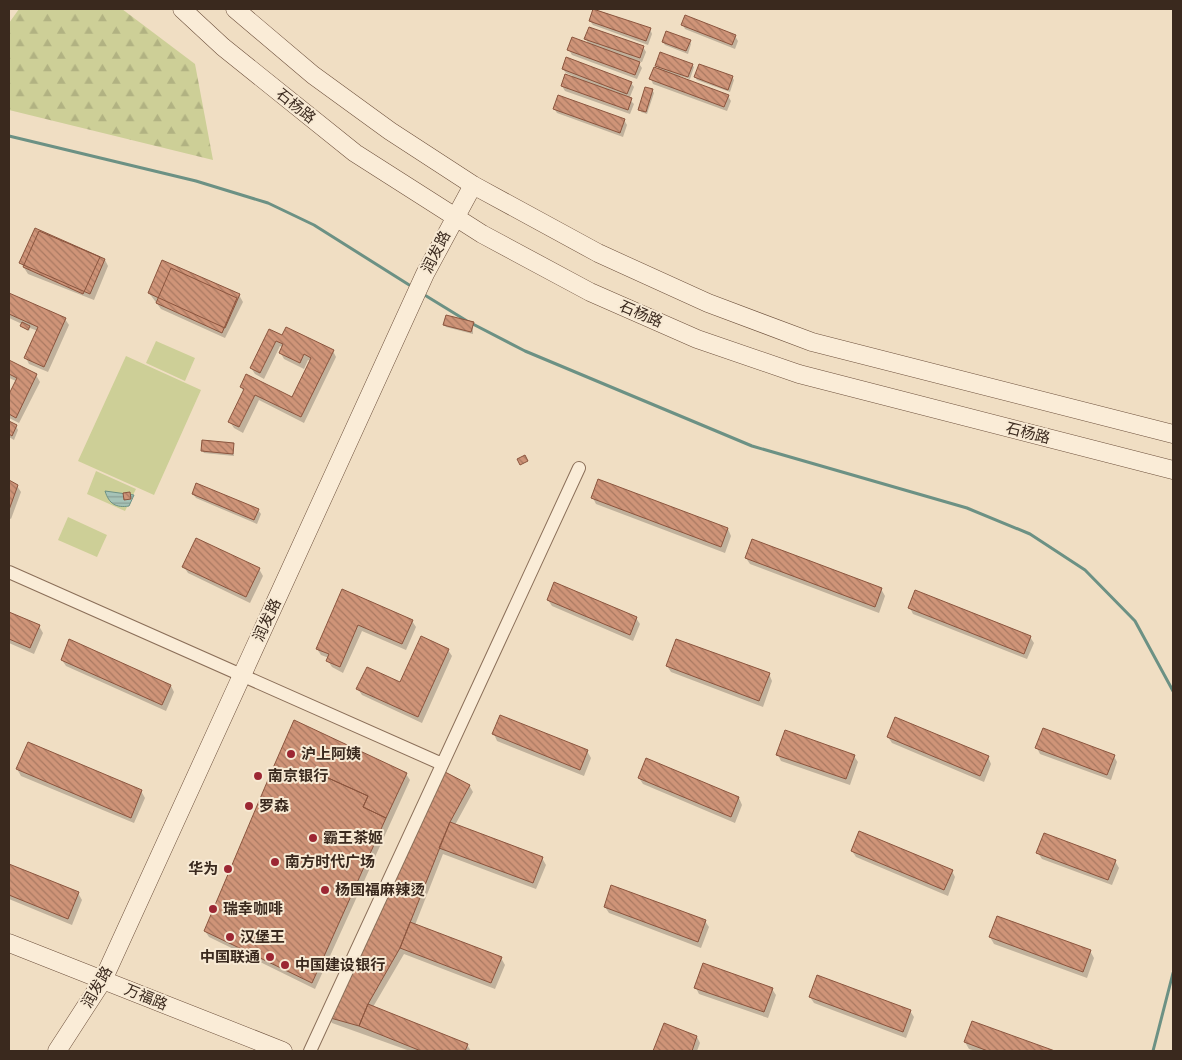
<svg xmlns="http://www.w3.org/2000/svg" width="1182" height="1060" font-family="Lora,'Noto Sans SC',serif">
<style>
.forest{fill:url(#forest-firs)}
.pitch{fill:#cdcf97}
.water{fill:url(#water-rules);stroke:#6c9184}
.shadow{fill:#0003}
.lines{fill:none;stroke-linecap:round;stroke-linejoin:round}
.stream{stroke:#6c9184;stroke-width:3}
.building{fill:url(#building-back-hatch);stroke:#8b553e}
.minor-casing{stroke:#8b6f59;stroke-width:14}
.secondary-casing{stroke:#6d503c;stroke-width:19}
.minor{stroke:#faecd7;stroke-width:12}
.secondary{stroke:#faecd7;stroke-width:18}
.poi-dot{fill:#9c2733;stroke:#f7e9d3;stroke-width:2}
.labels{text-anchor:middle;stroke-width:4;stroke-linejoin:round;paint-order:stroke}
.street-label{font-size:15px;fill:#3a291e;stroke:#f7e9d3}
.poi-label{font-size:15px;font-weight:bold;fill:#3a291e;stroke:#f7e9d3;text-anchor:start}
</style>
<defs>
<pattern id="forest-firs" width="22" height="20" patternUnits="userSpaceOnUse" patternTransform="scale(1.25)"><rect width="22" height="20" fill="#cdcf97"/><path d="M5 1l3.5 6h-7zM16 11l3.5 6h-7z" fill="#b1b282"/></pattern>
<pattern id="water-rules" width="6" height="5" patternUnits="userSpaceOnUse" patternTransform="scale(1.25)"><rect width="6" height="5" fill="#a6c3b7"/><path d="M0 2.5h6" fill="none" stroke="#889e94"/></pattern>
<pattern id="building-back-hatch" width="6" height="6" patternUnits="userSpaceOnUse" patternTransform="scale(1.25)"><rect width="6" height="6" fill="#cf9478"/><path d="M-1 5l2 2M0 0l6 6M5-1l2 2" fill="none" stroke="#a97962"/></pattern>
</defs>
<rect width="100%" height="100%" fill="#f0dec3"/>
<path class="forest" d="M19,9H122L195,64L213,160L9,110V23Z"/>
<path class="pitch" d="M156,341L195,358L185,381L146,363Z
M126,356L201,390L154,495L78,461Z
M96,471L136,489L125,511L87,494Z
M68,517L107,535L97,557L58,540Z"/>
<path class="water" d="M105,491L134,495L129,506C116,508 109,504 105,491Z"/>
<path class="shadow" d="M594,9L650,29L652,34L648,45L593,25L590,21Z
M683,25L735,36L738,41L735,49L685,29Z
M586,39L643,47L646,52L642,62L637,61L642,68L637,79L572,55L569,50L589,45Z
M690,41L691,44L688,54L665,45L663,42Z
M692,65L694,67L690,79L680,76L679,78L728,96L731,101L727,111L653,84L651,79L660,71L657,66Z
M563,69L631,83L634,87L629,99L634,104L630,114L565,91L562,86L573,76L566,73Z
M695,77H732L734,80L730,92L697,80Z
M652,90L654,93L647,114L641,112L640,109Z
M554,108L624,120L627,125L623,137L557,113Z
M105,260L108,266L94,300L28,274L21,263Z
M149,293L239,295L243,302L225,338L161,309Z
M9,294L65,319L69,325L48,372L29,364L26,358L38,331L30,328L29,331L22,327V324L9,318Z
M473,323V334L446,327L444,324Z
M269,330L282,337L333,351L336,357L304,423L259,400L243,433L234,428L230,422L244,392L241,387L292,398L311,361L308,360L304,369L284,359L280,352L282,347L280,346L264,379L255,374L251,368Z
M9,362L36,375L40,382L19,423L9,418V396L16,381L9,378Z
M9,423L16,426L18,430L14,440L9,437Z
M233,444L234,456L204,453L202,450Z
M9,482L17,486L21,492L11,519L9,518Z
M193,494L258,510L261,514L257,524L196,498Z
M593,498L728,529L731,536L725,553L596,504Z
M746,558L881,589L885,596L879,613L750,564Z
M184,567L259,569L263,576L250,603L188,573Z
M343,591L412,621L416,627L406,650L362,631L343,673L332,667L328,661L329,658L321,655L317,649Z
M548,600L636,618L640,624L633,641L552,606Z
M910,608L1030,637L1034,643L1027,659L913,614Z
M9,613L39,626L43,633L34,654L9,643Z
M448,650L452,656L422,723L362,695L358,689L400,684Z
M62,660L171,686L174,692L166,711L66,666Z
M667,666L769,674L772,681L763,707L671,672Z
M494,734L587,751L591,758L584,776L497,741Z
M888,737L988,757L991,764L984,782L892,743Z
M1037,748L1114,756L1117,762L1111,780L1040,754Z
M778,755L854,756L858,762L850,785L781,761Z
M646,760L739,798L742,805L735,823L643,784L639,778Z
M17,769L141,791L145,798L134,823L21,776Z
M406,774L410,780L315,989L209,937L205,931Z
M469,785L473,792L455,825L542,858L546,865L536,889L443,854L415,925L501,958L505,965L495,989L404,954L373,1007L467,1045L471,1051H410L332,1023L328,1016Z
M852,851L952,871L955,877L948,896L856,857Z
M1038,853L1115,861L1119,868L1112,885L1042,859Z
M9,865L78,893L82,900L72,925L9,899Z
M605,907L705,921L709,927L701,948L609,913Z
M990,937L1090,951L1094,958L1087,978L994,944Z
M696,988L772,989L776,995L768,1018L699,994Z
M810,997L910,1011L914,1017L906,1038L814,1003Z
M973,1022L1052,1051H976L969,1049L965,1042Z
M664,1025L697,1037L700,1043L697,1051H655Z"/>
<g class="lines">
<path class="stream" d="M9,136L196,181L268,203L314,225L414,288
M423,294L467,321L525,351L752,446L967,508L1030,534L1085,570L1135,621L1173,691
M1153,1051L1173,973"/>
</g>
<path class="building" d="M593,9L651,28L646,41L589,21Z
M685,15L736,35L732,45L681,25Z
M589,27L644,46L640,58L584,39Z
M666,31L691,40L686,51L662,42Z
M572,37L640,62L635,75L567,50Z
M660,52L693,64L688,77L655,66Z
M566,57L632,82L627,94L562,69Z
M699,64L733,76L728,90L694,77Z
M654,67L729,95L724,107L649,79Z
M565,74L632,98L628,110L561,86Z
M645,87L653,89L646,112L638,110Z
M558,95L625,119L620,133L553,109Z
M35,228L105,259L90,294L19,263Z
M39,231L100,257L83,294L23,267Z
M162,260L240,294L225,328L148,293Z
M171,268L237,298L222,333L156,303Z
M9,293L66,318L44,367L24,358L38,327L9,314Z
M446,315L474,322L471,332L443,325Z
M22,322L30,326L28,330L20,326Z
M286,327L334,350L301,417L255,395L239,427L228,422L244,389L240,387L246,374L292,397L311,358L304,354L300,363L279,353L283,344L276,341L260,373L250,368L269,329L282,335Z
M9,360L37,374L16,418L9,414V394L17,378L9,374Z
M9,421L17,425L12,436L9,434Z
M202,440L234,443L233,454L201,451Z
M525,455L528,461L520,465L517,459Z
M598,479L728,528L721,547L591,498Z
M9,480L18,485L9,510Z
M196,483L259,509L254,520L192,494Z
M130,492L131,499L124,500L123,493Z
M196,538L260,568L246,597L182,567Z
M752,539L882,588L875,607L745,558Z
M554,582L637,617L630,635L547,600Z
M342,589L413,620L402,644L358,625L340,667L326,661L329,654L316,649Z
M915,590L1031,636L1024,654L908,608Z
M9,612L40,625L30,648L9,639Z
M421,636L449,649L418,717L356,689L367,667L400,682Z
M69,639L171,685L162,705L61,660Z
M676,639L770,673L759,701L666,666Z
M500,715L588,750L580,770L492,734Z
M895,717L989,756L980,776L887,737Z
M294,720L407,773L386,818L363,807L368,796L306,768L300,780L273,768Z
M1043,728L1115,755L1107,775L1035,748Z
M785,730L855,755L846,779L776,755Z
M28,742L142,790L131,818L16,769Z
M646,758L739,797L731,817L638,778Z
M273,768L300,780L306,768L368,796L363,807L386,818L312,983L204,931Z
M445,772L470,785L450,822L400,948L368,1004L359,1026L327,1017Z
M450,822L543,857L533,883L439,848Z
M859,831L953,870L944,890L851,851Z
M1044,833L1116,860L1108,880L1036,853Z
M9,864L79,892L68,919L9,895Z
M611,885L706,920L698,942L604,907Z
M997,916L1091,950L1083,972L989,937Z
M410,922L502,957L491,983L400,948Z
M703,963L773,988L764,1012L694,988Z
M817,975L911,1010L903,1032L809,997Z
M368,1004L468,1044L465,1051H421L359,1026Z
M972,1021L1055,1051H988L964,1042Z
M664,1023L697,1036L692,1051H653Z"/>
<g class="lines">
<defs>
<path id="minor" d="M9,572L442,764
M310,1051L579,468"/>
<path id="secondary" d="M182,9L223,47L355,153L482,234L590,292L697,339L799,374L1173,470
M235,9L313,75L390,131L473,185L598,253L708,303L812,342L1173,434
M9,943L283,1051
M57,1051L103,980L425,274L473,185"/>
</defs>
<use href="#minor" class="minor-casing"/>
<use href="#secondary" class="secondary-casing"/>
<use href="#minor" class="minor"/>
<use href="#secondary" class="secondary"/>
</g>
<g class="poi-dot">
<circle cx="291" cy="754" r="5"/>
<circle cx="258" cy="776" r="5"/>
<circle cx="249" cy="806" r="5"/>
<circle cx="313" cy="838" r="5"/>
<circle cx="275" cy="862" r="5"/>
<circle cx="228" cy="869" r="5"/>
<circle cx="325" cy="890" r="5"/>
<circle cx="213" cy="909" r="5"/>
<circle cx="230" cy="937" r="5"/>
<circle cx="270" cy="957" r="5"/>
<circle cx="285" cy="965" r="5"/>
</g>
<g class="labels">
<g class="street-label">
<text transform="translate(296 106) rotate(39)" y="5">石杨路</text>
<text transform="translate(436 252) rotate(-63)" y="5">润发路</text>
<text transform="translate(641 314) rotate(23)" y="5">石杨路</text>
<text transform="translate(1028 433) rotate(14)" y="5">石杨路</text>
<text transform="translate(267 620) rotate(-65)" y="5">润发路</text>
<text transform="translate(97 987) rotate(-60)" y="5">润发路</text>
<text transform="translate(146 997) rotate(22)" y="5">万福路</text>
</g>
<g class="poi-label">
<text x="301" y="759">沪上阿姨</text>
<text x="268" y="781">南京银行</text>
<text x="259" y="811">罗森</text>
<text x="323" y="843">霸王茶姬</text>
<text x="285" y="867">南方时代广场</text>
<text x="218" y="874" text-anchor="end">华为</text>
<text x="335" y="895">杨国福麻辣烫</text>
<text x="223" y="914">瑞幸咖啡</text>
<text x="240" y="942">汉堡王</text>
<text x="260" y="962" text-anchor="end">中国联通</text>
<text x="295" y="970">中国建设银行</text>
</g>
</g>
<rect width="1182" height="1060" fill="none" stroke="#3a291e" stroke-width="20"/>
</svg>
